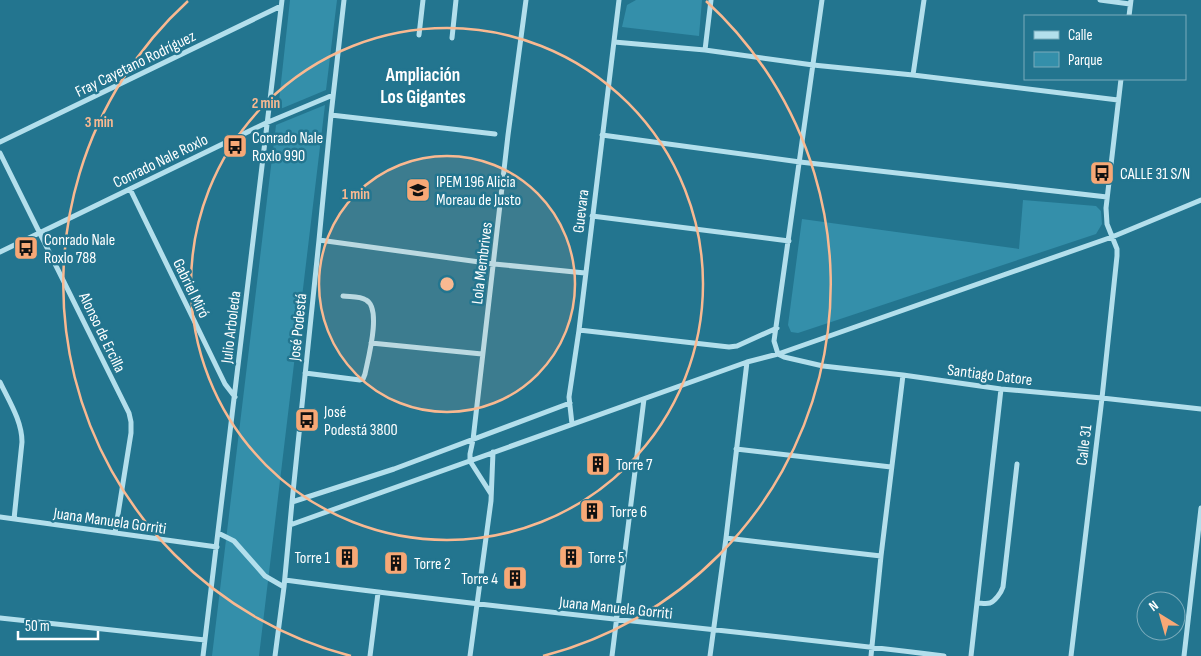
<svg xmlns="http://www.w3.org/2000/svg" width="1201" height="656" font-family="'Sofia Sans Condensed',sans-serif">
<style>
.green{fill:#348faa}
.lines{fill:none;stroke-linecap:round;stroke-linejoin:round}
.street{stroke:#b3dfec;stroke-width:5}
.ring{fill:none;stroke:#f9b991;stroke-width:2.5}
.labels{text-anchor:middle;stroke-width:5;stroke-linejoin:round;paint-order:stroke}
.street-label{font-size:16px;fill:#fff;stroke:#23758f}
.poi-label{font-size:16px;fill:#fff;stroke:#23758f;text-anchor:start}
.quarter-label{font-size:19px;font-weight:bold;fill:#fff;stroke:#23758f}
.centre{fill:#f9b991;stroke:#23758f;stroke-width:2.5}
.ring-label{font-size:15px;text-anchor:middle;font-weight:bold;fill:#f9b991;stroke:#23758f;stroke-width:5;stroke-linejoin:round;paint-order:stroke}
</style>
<rect width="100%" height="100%" fill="#23758f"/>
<path class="green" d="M290,0H337L326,90L278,110Z
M636,0H702L699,36L622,27L627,5Z
M325,105L259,656H212L276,125Z
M1023,200L1096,206L1101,211L1102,224L1096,234L798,333L791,332L788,325L802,219L1019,249Z"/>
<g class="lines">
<path class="street" d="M1100,0L1130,4
M1129,16L1131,0
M419,35L423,0
M452,38L456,0
M614,42L705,50L813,65L913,75L1118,100
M705,50L711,0
M913,75L924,0
M331,115L495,134
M602,135L800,162L1107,197
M0,142L281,6
M0,153L129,413L131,422V433L115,533
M130,189L225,384L235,397
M592,216L789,241
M319,240L494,264L585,273
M0,252L266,123L333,95
M579,330L729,347L737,346L777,328
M371,343L482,354
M778,354L784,357L823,366L903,375L1001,389L1102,398L1201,409
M778,354L774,341L822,0
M305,373L360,380L363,379L365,374C368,359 382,308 366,300C360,296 350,297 343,296
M0,382C9,401 22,421 22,442L14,519
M572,424L569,397L579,330L619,0
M736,449L891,467
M491,494L470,461V454L473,440L508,135L526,0
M292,502L394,469L570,403
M0,517L217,547
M290,525L747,362L778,354L1112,237L1201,200
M218,533L234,541L265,576L284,587
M726,538L881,556
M285,580C504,610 725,629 944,656
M977,603C981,603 986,604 990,603C995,601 1001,593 1003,587L1017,464
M0,618L205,640
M203,656L282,0
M275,656L284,587L292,502L319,240L331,115L344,0
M370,656L378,593
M470,656L491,501L493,452
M612,656L644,399
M710,656L726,538L747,362
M871,656L881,556L903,375
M971,656L1001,389
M1071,656L1102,398L1117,256V249L1107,224L1106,208L1121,79
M1184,656L1201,508"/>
</g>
<circle cx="447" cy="284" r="128" fill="#f9b991" fill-opacity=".12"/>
<g class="ring">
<circle cx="447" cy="284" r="128"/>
<circle cx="447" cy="284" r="256"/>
<path d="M351 656A384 384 0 0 1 188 1M706 1A384 384 0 0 1 543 656"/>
</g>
<defs>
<symbol id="bus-square" viewBox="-11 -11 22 22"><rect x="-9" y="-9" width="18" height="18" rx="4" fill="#f7a876" stroke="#23758f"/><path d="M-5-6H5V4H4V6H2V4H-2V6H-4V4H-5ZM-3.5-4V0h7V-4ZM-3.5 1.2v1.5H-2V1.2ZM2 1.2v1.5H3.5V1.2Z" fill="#111"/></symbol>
<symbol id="school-square" viewBox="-11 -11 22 22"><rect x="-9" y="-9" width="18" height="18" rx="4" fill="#f7a876" stroke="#23758f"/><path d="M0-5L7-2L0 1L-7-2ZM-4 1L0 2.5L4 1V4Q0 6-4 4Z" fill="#111"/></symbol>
<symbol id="building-square" viewBox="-11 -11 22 22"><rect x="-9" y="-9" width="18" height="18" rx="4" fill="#f7a876" stroke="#23758f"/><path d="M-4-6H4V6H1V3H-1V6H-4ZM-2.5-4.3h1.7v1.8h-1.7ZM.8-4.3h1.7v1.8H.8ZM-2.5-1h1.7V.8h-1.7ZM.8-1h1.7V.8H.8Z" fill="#111"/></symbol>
</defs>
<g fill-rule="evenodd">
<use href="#bus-square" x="221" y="132" width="28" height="28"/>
<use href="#bus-square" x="1088" y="159" width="28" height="28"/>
<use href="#school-square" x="404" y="176" width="28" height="28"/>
<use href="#bus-square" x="12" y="234" width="28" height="28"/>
<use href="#bus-square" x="293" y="406" width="28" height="28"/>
<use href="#building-square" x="584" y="450" width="28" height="28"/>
<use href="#building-square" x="578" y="497" width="28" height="28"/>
<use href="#building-square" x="333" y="543" width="28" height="28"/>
<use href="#building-square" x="557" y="543" width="28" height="28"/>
<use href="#building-square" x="382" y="549" width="28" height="28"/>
<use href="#building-square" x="501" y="564" width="28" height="28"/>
</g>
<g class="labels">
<g class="street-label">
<text transform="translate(135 63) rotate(-26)" y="6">Fray Cayetano Rodríguez</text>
<text transform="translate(160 160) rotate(-26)" y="6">Conrado Nale Roxlo</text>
<text transform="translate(580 211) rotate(-83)" y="6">Guevara</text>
<text transform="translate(481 263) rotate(-83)" y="6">Lola Membrives</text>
<text transform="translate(192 288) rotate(64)" y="6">Gabriel Miró</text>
<text transform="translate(230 327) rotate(-83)" y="6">Julio Arboleda</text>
<text transform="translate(297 327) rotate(-84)" y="6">José Podestá</text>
<text transform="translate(103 332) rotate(64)" y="6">Alonso de Ercilla</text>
<text transform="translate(990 374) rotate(7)" y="6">Santiago Datore</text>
<text transform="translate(1083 445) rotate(-83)" y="6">Calle 31</text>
<text transform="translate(110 520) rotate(8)" y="6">Juana Manuela Gorriti</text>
<text transform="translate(616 607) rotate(6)" y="6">Juana Manuela Gorriti</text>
</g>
<g class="poi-label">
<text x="252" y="143">Conrado Nale<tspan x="252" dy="18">Roxlo 990</tspan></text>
<text x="1120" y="179">CALLE 31 S/N</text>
<text x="436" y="187">IPEM 196 Alicia<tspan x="436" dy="18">Moreau de Justo</tspan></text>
<text x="44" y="245">Conrado Nale<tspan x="44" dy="18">Roxlo 788</tspan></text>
<text x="324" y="417">José<tspan x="324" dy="18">Podestá 3800</tspan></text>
<text x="616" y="470">Torre 7</text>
<text x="610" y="517">Torre 6</text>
<text x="330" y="563" text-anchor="end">Torre 1</text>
<text x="588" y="563">Torre 5</text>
<text x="414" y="569">Torre 2</text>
<text x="498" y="584" text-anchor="end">Torre 4</text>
</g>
<g class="quarter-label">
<text x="423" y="81">Ampliación<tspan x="423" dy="22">Los Gigantes</tspan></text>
</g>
</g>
<circle cx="447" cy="284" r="8" class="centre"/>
<g class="ring-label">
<text x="266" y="108">2 min</text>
<text x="99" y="127">3 min</text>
<text x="356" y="199">1 min</text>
</g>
<rect x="1024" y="15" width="162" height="65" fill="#23758f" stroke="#7bacbc"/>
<rect x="1034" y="31" width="25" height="8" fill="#b3dfec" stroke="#7bacbc"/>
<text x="1068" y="40" font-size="15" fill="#ffffff">Calle</text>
<rect x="1034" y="52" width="25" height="15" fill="#348faa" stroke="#7bacbc"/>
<text x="1068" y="65" font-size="15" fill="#ffffff">Parque</text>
<g transform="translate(1161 616) rotate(323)"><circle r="24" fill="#23758f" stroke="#7bacbc"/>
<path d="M0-4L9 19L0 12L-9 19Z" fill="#f7a876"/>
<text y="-8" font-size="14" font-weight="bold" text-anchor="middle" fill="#ffffff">N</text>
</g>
<path d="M18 631v8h80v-8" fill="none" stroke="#ffffff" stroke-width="2.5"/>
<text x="25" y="631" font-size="15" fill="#ffffff" stroke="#23758f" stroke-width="4" paint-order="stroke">50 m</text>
</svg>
